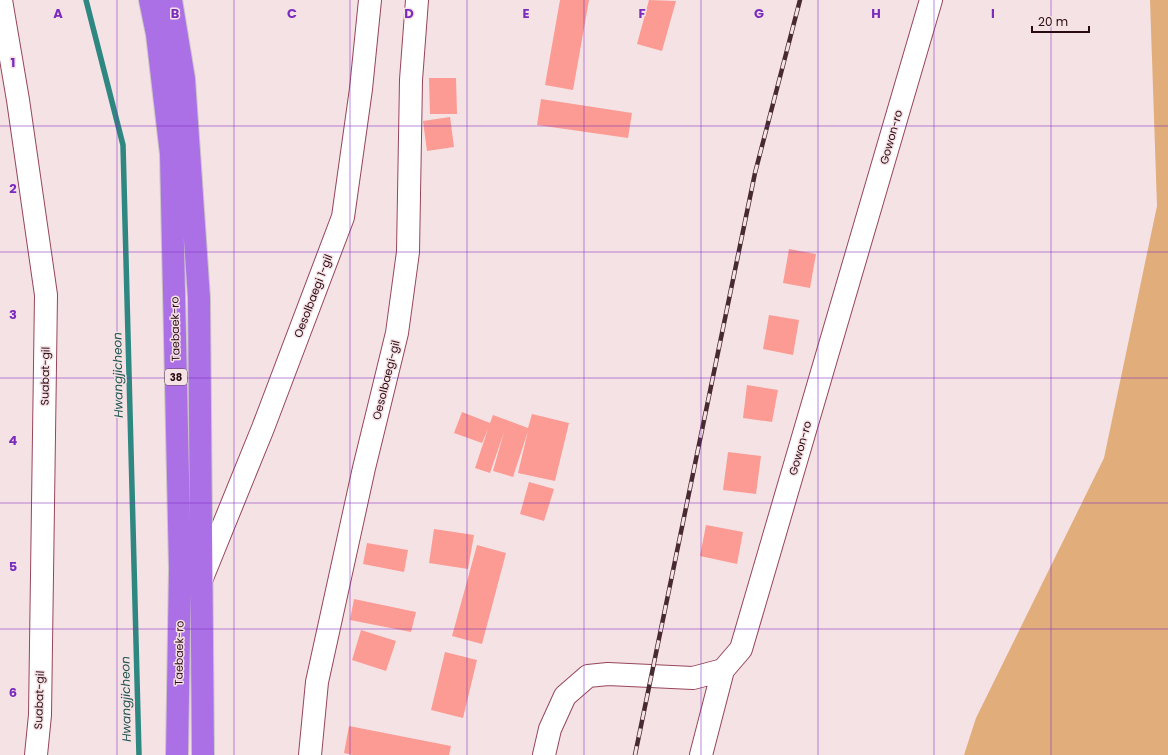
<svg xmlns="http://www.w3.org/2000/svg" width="1168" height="755" font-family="Poppins,sans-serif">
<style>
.green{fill:#e1ad7b}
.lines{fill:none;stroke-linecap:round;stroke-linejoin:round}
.stream{stroke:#2e8780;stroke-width:5.5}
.building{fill:#fb9b93}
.minor-casing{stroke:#96465b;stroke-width:24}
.highway-casing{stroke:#ccc4c6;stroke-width:24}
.minor{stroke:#fff;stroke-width:22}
.highway{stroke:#ab70e5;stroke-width:22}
.rail-casing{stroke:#482a32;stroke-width:4.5}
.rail{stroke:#f5e2e5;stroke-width:3;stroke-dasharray:9;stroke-linecap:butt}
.grid{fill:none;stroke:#7b2cbf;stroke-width:1;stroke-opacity:0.55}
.labels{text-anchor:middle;stroke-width:3;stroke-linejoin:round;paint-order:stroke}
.shield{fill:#f5e2e5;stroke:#674b52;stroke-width:1}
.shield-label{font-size:10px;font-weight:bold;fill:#2a0a13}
.street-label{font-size:11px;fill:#2a0a13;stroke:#f5e2e5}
.water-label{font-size:12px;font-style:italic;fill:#1e554f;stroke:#f5e2e5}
.grid-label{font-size:13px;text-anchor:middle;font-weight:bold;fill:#7b2cbf;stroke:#f5e2e5;stroke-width:3;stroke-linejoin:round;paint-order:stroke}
</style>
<rect width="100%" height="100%" fill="#f5e2e5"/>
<path class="green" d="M1150,0H1168V755H964L976,718L1104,458L1157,206Z"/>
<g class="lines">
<path class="stream" d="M86,0L123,145L139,755"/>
</g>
<path class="building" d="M560,0H589L573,90L545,85Z
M649,0L676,1L662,51L637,44Z
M429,78H456L457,114H430Z
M541,99L632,113L628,138L537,125Z
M450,117L454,147L427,151L423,121Z
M789,249L816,254L810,288L783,283Z
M769,315L799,320L793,355L763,349Z
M747,385L778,390L772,422L743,418Z
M462,412L490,423L493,415L528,428L532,414L569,423L555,481L518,473L528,431L513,477L493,471L504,432L490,473L475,468L488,429L482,443L454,433Z
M728,452L761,456L756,494L723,490Z
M529,482L554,489L544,521L520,514Z
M706,525L743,532L737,564L700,556Z
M434,529L474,535L468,569L429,563Z
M367,543L408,550L404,572L363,564Z
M477,545L506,553L482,644L452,636Z
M354,599L416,612L411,632L350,620Z
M361,630L396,641L386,671L352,660Z
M445,652L477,660L463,718L431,710Z
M349,726L451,746L449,755H353L344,753Z"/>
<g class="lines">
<defs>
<path id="minor" d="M1,0L18,100L46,295L40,715L36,755
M202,578L263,428L343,217L361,89L370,0
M310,755L317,682L364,468L397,333L408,252L411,80L417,0
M544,755L550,729L565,696L588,676L608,674L693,678L723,670L741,649L931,0
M701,755L723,670"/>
<path id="highway" d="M150,0L157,34L171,154L180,569L177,755
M171,0L184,79L199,298L203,755"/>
</defs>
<use href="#minor" class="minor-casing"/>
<use href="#highway" class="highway-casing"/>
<use href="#minor" class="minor"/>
<use href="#highway" class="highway"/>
<defs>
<path id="rail" d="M635,755L755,173L800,0"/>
</defs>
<use href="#rail" class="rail-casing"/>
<use href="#rail" class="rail"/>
</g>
<path class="grid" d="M117,0V755M234,0V755M350,0V755M467,0V755M584,0V755M701,0V755M818,0V755M934,0V755M1051,0V755M0,126H1168M0,252H1168M0,378H1168M0,503H1168M0,629H1168"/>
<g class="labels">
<rect class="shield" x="165" y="369" width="22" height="16" rx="3"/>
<g class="shield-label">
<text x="176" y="381">38</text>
</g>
<g class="street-label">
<text transform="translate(891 137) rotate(-74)" y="4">Gowon-ro</text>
<text transform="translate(313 296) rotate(-69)" y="4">Oesolbaegi 1-gil</text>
<text transform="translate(175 329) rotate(-91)" y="4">Taebaek-ro</text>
<text transform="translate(45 376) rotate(-89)" y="4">Suabat-gil</text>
<text transform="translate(386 380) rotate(-76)" y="4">Oesolbaegi-gil</text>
<text transform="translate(800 448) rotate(-74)" y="4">Gowon-ro</text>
<text transform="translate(179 653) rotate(-89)" y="4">Taebaek-ro</text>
<text transform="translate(39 700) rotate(-88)" y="4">Suabat-gil</text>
</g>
<g class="water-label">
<text transform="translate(118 375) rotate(-91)" y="4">Hwangjicheon</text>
<text transform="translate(126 699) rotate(-91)" y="4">Hwangjicheon</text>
</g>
</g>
<g class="grid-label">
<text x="58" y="18">A</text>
<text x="175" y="18">B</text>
<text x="292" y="18">C</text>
<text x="409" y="18">D</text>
<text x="526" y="18">E</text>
<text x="642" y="18">F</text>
<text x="759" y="18">G</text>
<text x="876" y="18">H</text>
<text x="993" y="18">I</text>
<text x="13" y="67">1</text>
<text x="13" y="193">2</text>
<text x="13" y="319">3</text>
<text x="13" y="445">4</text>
<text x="13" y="571">5</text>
<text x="13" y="697">6</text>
</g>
<path d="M1032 26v6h57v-6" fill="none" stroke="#2a0a13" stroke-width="2"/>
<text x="1038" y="26" font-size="12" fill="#2a0a13" stroke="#f5e2e5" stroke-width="3" paint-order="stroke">20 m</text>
</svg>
